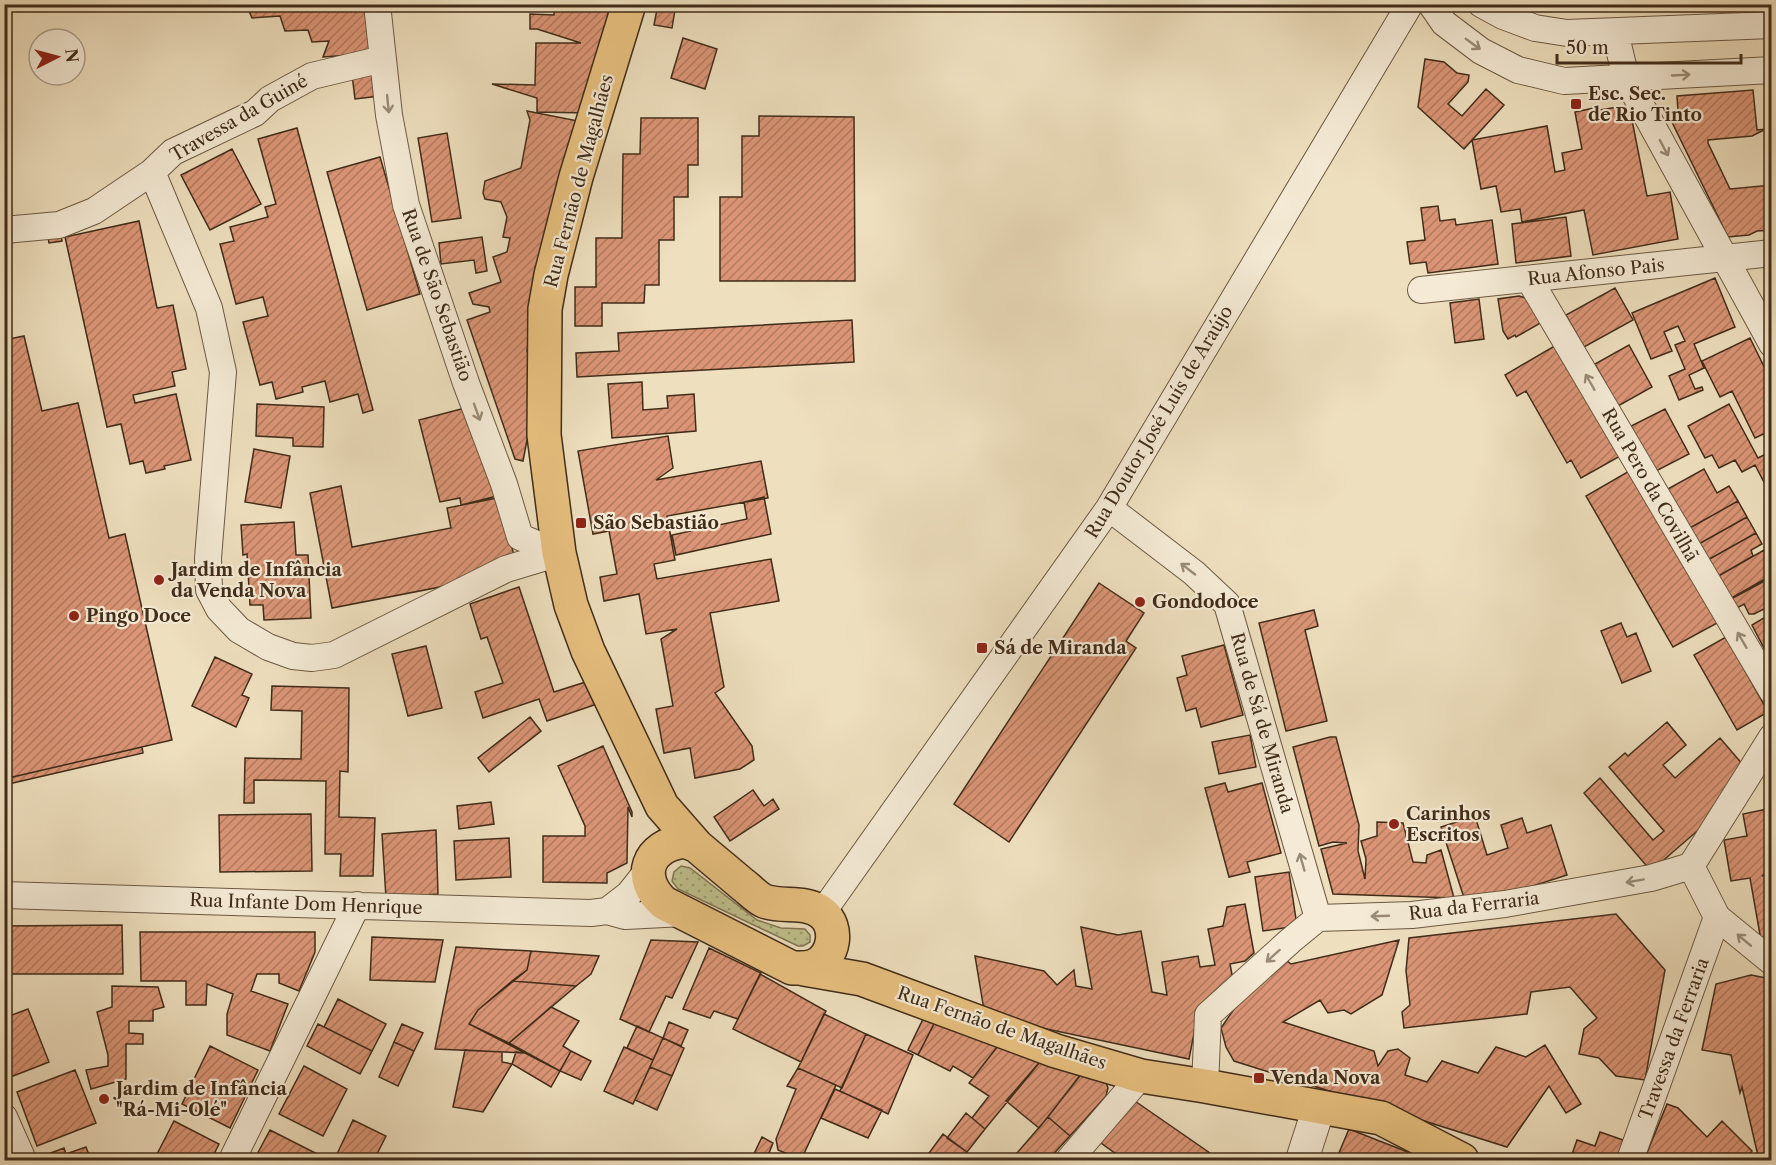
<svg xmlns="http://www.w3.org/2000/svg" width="1776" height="1165" font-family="'Libre Caslon Text',serif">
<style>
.green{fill:url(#green-dots);stroke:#807652;stroke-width:1.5}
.building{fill:url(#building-hatch);stroke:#402c19;stroke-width:1.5}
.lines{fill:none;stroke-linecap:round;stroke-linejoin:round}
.minor-casing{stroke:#6c5942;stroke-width:28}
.tertiary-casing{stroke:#6c5942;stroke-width:34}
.primary-casing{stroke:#402c19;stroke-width:36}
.minor{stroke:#f4ead5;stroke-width:26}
.tertiary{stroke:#f4ead5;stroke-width:32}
.primary{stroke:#e7c07f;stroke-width:33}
.oneway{stroke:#9a8b77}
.poi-dot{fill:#8f2418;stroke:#f4ead5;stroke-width:2}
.labels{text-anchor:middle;stroke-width:4.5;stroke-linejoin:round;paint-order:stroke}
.poi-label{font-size:18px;font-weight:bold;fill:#402c19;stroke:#f4ead5;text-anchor:start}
.street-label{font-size:18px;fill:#402c19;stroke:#f4ead5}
</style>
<defs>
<pattern id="green-dots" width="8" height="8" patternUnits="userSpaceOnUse" patternTransform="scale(1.5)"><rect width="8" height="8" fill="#bfc08c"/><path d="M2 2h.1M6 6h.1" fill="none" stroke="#9d9c72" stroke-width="1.8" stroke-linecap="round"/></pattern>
<pattern id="building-hatch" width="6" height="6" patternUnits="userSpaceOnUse" patternTransform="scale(1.5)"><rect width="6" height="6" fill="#db9576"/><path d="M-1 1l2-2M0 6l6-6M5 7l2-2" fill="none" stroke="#b37a60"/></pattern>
</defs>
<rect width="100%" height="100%" fill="#eedfbe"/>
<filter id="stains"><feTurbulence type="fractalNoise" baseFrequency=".00333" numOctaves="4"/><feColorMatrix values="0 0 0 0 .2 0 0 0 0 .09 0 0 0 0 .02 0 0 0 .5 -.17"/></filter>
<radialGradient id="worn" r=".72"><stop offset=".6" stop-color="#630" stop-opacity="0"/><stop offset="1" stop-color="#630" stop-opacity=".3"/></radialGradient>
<path class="green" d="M681,866L690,868L757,920L781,928L805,929L810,935V942L803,946H798L678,889L672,881L674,872Z"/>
<path class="building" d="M246,4H374L378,53L323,57L329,41L312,42L308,30L285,31L280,16L252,18Z
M554,4H620L587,113L537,112V98L492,84L535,85L536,43H581L537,29H530V14L554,15Z
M658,4H676L672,28L654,25Z
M683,38L717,49L705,89L671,78Z
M1425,59L1444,62L1457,73L1469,75L1468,82L1448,104L1462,116L1486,89L1504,105L1464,149L1418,107Z
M375,63L380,96L355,99L351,66Z
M1753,90L1757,130L1766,129L1752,136L1708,140V143L1730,189L1772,185V230L1757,231L1749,235L1728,237L1669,116L1678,111L1677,96Z
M1629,105L1647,196L1670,192L1678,239L1593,255L1584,210L1522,222L1520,209L1501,212L1496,186L1481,189L1472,140L1547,126L1555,172L1565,170L1562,153L1582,149L1575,112L1594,108V111Z
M527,111L578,121L555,208L527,351L538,382L523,461L515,459L467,320L490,312L489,307L473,304L469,293L501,282L493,257L507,252L510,238L503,237L507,217L501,202L485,199L483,193L485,181L521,168L530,120Z
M759,116L854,117L855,281H720V197H742V136H759Z
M641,118H698V165H688V197H674V240H659V285H645L644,303H602V326H575V287H596V238H622L623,154H640Z
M297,128L373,410L363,413L358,394L330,402L325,381L302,387L303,392L276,399L272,382L260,385L243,322L268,316L263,297L236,304L220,244L234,241L230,227L268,217L265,207L276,204L258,139Z
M447,133L461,218L432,222L418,138Z
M232,149L261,204L210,230L181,175Z
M380,157L420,294L367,310L327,172Z
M1438,206L1440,221L1455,219L1456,225L1492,220L1498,264L1428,273L1426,262L1410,264L1407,242L1425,240L1421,208Z
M1566,217L1571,256L1516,263L1512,224Z
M139,221L157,308L173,305L186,369L172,372L175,386L133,395L135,403L176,394L191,460L164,466L165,469L146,473L143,461L130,464L121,424L107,427L65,237Z
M60,229L62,241L49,243L47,231Z
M482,237L487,271L476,273L474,260L441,264L439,243Z
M1767,271H1772V303L1770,301Z
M1715,278L1735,327L1694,344L1704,368L1689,375L1695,389L1702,387L1703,390L1679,400L1669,376L1685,369L1675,345L1685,341L1678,326L1664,332L1672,351L1651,359L1632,313Z
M1615,288L1633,320L1584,347L1566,315Z
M1519,296L1529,299L1544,321L1516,337L1515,335L1508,339L1503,331L1498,299Z
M1479,299L1484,339L1455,343L1450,303Z
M852,320L854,362L577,377L576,353L619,351L618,333Z
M24,336L42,411L78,403L109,538L125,534L172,740L4,779V340Z
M1750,338L1772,383V430L1755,438L1732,391L1720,397L1702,361Z
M1558,344L1622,455L1581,478L1571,460L1567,463L1526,391L1517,396L1505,375Z
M1629,345L1652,387L1618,406L1595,364Z
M642,382L643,410L668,408L667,396L694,394L696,431L612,438L608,384Z
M257,404L324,407L323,447L293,446V438L256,436Z
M1729,404L1758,458L1772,451V485L1767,488L1755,465L1742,472L1735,460L1719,468L1712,455L1705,458L1688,426Z
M469,407L497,496L461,505L460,498L440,502L419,420Z
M1665,409L1689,454L1654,472L1631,426Z
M668,436L673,468L656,480L761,461L768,498L667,516L675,560L654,564L657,579L771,559L779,601L710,613L724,687L715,693L752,746L754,760L740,769L695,778L690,748L664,753L656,709L673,706L661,639L677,629L646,634L639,594L604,601L600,577L617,574L609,531L593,534L578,451Z
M254,449L290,456L281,508L245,502Z
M1704,469L1717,493L1729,486L1738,501L1688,529L1666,490Z
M1631,470L1719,622L1673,647L1586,496Z
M341,486L352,547L451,528L447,508L502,497L517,572L332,608L310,493Z
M764,497L771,534L676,555L672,535L747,519L744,502Z
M1738,501L1747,517L1697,545L1688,529Z
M1747,517L1756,533L1706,561L1697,545Z
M294,522L296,555H308L311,618L264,620L263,605H250L247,554L243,555L241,525Z
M1756,533L1762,544L1751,550L1753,556L1715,578L1706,561Z
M1764,550L1772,563V575L1728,600L1715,578Z
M1772,577V605L1754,614H1749L1744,604L1737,608L1731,599Z
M1099,583L1144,613L1126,641L1136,648L1009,842L954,804Z
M519,587L554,692L592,680L600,703L547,721L539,699L483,718L475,692L503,683L487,637L481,639L470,604Z
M1314,610L1318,626L1305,630L1327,721L1286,731L1259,623Z
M1772,613V658L1766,652L1752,625Z
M1621,623L1627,637L1636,633L1651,671L1622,683L1601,631Z
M1726,637L1768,712L1737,730L1694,655Z
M1224,645L1243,715L1201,727L1196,708L1186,711L1177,678L1187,675L1182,656Z
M426,646L442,708L408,716L392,654Z
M215,657L252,674L242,695L249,698L236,727L192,706Z
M272,686L349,688L348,772L340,771L339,817L375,818L373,876H340L341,854H325L326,781L254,780V803H244L245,758L301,759L302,711L271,710Z
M530,717L541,731L489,772L478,758Z
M1667,722L1686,745L1663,765L1675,778L1720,738L1756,780L1651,871L1584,793L1600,778L1653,840L1664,831L1609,767L1625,753L1628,756Z
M1250,735L1256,767L1219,774L1212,742Z
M1330,737H1336L1359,825L1358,851L1365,879L1366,859L1361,841L1377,836V822L1403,823L1413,862L1426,863L1427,855L1441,850L1454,898L1333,894L1321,849L1347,843L1333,842L1319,846L1293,747Z
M603,746L632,812V817L628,807L627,863L607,873V883L543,882V836H585V826L558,766Z
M142,747L143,753L4,785V779Z
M1772,758V775L1765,771Z
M1225,783L1228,792L1262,783L1281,853L1247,862L1250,872L1229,877L1205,788Z
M753,790L764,806L773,799L779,809L730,841L714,817Z
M491,802L494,824L459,829L457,806Z
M1772,808V869L1762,876L1772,874V944L1762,946L1750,878L1731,881L1724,840L1747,836L1743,814Z
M311,814L312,871L220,872L219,815Z
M1475,816L1487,855L1508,848L1501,825L1522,818L1527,833L1551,825L1567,875L1467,907L1441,827Z
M436,830L438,894L386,898L382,834Z
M509,838L511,877L456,880L454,841Z
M1289,872L1297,926L1263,931L1255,877Z
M1245,904L1254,953L1245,961L1230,964L1233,980L1197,1018L1189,1059L985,1016L975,956L1044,971L1057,985L1074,970L1076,986L1092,989L1081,927L1118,935L1141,931L1152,992L1167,995L1162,962L1198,956L1200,967L1215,965L1208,929L1223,926L1227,907Z
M1616,914L1665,970L1645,1080L1616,1076L1599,1058L1579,1054L1584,1029L1597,1018L1570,987L1531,992L1527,1014L1404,1028L1402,1012L1410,1005L1406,971L1409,938Z
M122,925L123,974H4V926Z
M140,932H315V952L299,991L279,983V974H257L251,991L288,1004L270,1051L227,1035V1014L233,994L207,984L206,1005H186V981H141Z
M372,937L443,940L435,982L370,980Z
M651,940L698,942L672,998L666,996L649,1032L620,1019Z
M1399,940L1382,995L1351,1014L1344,1010L1328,1013L1320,1000L1283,1022L1374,1051L1378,1066L1388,1051L1398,1049L1410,1058L1405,1075L1427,1082L1442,1061L1478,1073L1496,1047L1526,1057L1545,1045L1581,1104L1566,1113L1549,1086L1507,1147L1234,1061L1226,1047L1221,1028L1252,983L1287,961L1291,964Z
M456,947L531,951L527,970L478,1010L469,1024L525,1053L435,1049Z
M709,948L761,973L738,1019L714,1011L710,1018L683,1009Z
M531,951L599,956L591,974L576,986L512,981L527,970Z
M760,974L826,1011L801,1062L733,1029Z
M1751,975L1772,979V1157L1759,1160L1742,1087L1740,1093L1731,1055L1702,1050L1716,984Z
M512,981L576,986L509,1043L469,1024L478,1010Z
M112,986L158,987L164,1007L153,1010V1021H129V1033L143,1034V1044H126V1079L91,1089L86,1070L108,1066V1055L97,1012L112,1007Z
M338,999L386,1024L372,1051L324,1027Z
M551,1007L579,1021L563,1046L571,1051L560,1071L509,1043Z
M28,1009L49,1062L8,1078L4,1069V1018Z
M824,1014L866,1034L842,1088L798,1068Z
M925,1015L936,1020L918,1055L908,1050Z
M936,1020L1001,1042L973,1078L953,1066L950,1071L918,1055Z
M669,1022L688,1030L681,1046L663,1038Z
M318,1024L372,1051L360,1074L307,1046Z
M402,1024L423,1033L414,1051L394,1042Z
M637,1026L663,1038L653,1060L627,1048Z
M866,1034L913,1055L888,1114L840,1091Z
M663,1038L684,1048L672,1076L650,1067Z
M394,1042L414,1051L398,1086L379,1077Z
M1001,1042L1045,1056L985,1129L972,1118L989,1096L969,1083Z
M210,1046L258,1070L230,1128L182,1104Z
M624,1047L653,1060L633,1104L604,1091Z
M465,1050L502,1052V1062L512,1064L483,1112L453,1107Z
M571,1051L591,1061L581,1080L560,1071Z
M516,1052L525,1053L560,1071L551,1087L512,1064Z
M1045,1056L1059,1061L1080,1076L1039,1128L1006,1101Z
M304,1066L347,1089L323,1136L279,1114Z
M650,1067L672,1076L657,1110L635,1100Z
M798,1068L836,1085L801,1160L778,1150L776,1139L796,1089L787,1086Z
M75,1070L96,1123L37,1146L17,1092Z
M1084,1070L1105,1079L1108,1088L1106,1096L1070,1136L1048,1117Z
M835,1089L882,1110L868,1138L821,1118Z
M1132,1099L1220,1160H1123V1159L1101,1143Z
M1667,1104L1678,1108L1707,1137L1722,1121L1752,1151L1743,1160H1644Z
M966,1113L985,1129L967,1152L947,1138Z
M1048,1117L1070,1136L1048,1160H1011Z
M353,1120L386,1136L374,1160H352L337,1154Z
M174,1121L219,1144L211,1160H154Z
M1349,1129L1428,1160H1336Z
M270,1130L329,1160H254Z
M1600,1132L1626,1141L1620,1160H1570L1577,1140L1595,1146Z
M943,1134L967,1152L959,1160H924Z
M762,1137L773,1143L769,1153L781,1160H751Z
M86,1147L91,1160H45L43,1156L64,1148L66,1154Z
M1089,1153L1097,1160H1083Z"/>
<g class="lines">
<defs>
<path id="minor" d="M377,4L389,115L406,205L466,383L504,484L520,537L559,553
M1431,4L1444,23L1481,51L1518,70L1564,81L1772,70
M1481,4L1503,16L1535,28L1567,33L1772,25
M1615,32L1626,78L1772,344
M152,172L209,308L223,372L208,558L209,590L219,609L239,630L268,647L293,656L312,658L334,655L506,569L559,553
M4,230L59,225L94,211L152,172L173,152L255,113L270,99L312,76L383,59
M1529,279L1772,691
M1421,290L1772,253
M1109,508L1194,573L1227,604L1318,918
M1691,866L1717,917L1772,962
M4,895L591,913L607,911L625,916L684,913
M607,911L629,894L648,870
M822,913L1109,508L1410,4
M1205,1086L1208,1015L1290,941L1318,918L1412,915L1505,904L1651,878L1691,866L1772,737
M4,1117L23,1160
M232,1160L357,905
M1069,1160L1141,1076
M1630,1160L1717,917"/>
<path id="tertiary" d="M1302,1160L1319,1107"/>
<path id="primary" d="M629,4L576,177L551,275L545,309L544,435L559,553L571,605L588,651L662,806L697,846
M685,841L697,846C712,859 727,871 742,884C749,889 756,897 764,901C782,908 806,900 822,913C839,927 835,957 814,966C806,969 800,968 792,968L664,903C636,878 647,845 685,841Z
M804,969L862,979L1056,1051L1141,1076L1205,1086L1381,1118L1462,1160"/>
</defs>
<use href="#minor" class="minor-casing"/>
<use href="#tertiary" class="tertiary-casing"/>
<use href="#primary" class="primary-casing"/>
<use href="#minor" class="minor"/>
<use href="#tertiary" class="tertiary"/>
<use href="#primary" class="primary"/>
</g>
<defs><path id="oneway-shaft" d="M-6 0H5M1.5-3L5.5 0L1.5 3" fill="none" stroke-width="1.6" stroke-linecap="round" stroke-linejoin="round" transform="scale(1.5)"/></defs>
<g class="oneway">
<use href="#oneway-shaft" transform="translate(1473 44) rotate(36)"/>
<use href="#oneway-shaft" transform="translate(1681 75) rotate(-3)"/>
<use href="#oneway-shaft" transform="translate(388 104) rotate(84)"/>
<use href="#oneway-shaft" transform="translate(1664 148) rotate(62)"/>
<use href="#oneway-shaft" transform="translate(1590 382) rotate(-120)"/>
<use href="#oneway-shaft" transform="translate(477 412) rotate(70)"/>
<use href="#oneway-shaft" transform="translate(1188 569) rotate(-142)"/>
<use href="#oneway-shaft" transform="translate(1742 640) rotate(-120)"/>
<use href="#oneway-shaft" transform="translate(1302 862) rotate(-106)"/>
<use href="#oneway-shaft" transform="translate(1635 881) rotate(170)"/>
<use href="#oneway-shaft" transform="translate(1380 916) rotate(178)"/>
<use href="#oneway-shaft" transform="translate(1744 940) rotate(-140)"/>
<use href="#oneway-shaft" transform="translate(1273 956) rotate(138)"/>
</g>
<g class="poi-dot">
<rect x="1570" y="98" width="12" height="12" rx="3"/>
<rect x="575" y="517" width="12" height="12" rx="3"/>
<circle cx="159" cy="580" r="6"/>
<circle cx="1140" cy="602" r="6"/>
<circle cx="74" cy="616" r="6"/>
<rect x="976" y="642" width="12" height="12" rx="3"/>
<circle cx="1394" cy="824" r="6"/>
<rect x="1253" y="1072" width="12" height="12" rx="3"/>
<circle cx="104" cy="1099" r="6"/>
</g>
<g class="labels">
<g class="poi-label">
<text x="1588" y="100">Esc. Sec.<tspan x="1588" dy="21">de Rio Tinto</tspan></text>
<text x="593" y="529">São Sebastião</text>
<text x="171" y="576">Jardim de Infância<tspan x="171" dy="21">da Venda Nova</tspan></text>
<text x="1152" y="608">Gondodoce</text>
<text x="86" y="622">Pingo Doce</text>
<text x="994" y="654">Sá de Miranda</text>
<text x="1406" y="820">Carinhos<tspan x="1406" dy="21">Escritos</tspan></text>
<text x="1271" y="1084">Venda Nova</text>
<text x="116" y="1095">Jardim de Infância<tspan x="116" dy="21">"Rá-Mi-Olé"</tspan></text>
</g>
<g class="street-label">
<text transform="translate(239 118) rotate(-30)" y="6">Travessa da Guiné</text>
<text transform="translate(579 181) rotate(-75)" y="6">Rua Fernão de Magalhães</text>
<text transform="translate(1596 272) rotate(-6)" y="6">Rua Afonso Pais</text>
<text transform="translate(437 295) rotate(71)" y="6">Rua de São Sebastião</text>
<text transform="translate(1159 422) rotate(-59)" y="6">Rua Doutor José Luís de Araújo</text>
<text transform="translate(1650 485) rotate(60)" y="6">Rua Pero da Covilhã</text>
<text transform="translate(1262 723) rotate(74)" y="6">Rua de Sá de Miranda</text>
<text transform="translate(306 904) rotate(2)" y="6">Rua Infante Dom Henrique</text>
<text transform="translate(1474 906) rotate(-7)" y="6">Rua da Ferraria</text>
<text transform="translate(1002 1028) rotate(19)" y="6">Rua Fernão de Magalhães</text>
<text transform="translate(1674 1039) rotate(-70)" y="6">Travessa da Ferraria</text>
</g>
</g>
<rect width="1776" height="1165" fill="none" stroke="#eedfbe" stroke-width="24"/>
<rect x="6" y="6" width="1764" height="1153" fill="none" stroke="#402c19" stroke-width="3"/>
<rect x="12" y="12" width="1752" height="1141" fill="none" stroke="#402c19" stroke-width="1.5"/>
<g transform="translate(57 57) rotate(84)"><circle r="28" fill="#f4ead5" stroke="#ac9e8a" stroke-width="1.5"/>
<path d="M0-4.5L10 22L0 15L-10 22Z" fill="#8f2418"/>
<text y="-9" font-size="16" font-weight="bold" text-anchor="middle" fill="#402c19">N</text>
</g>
<path d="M1557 54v9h184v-9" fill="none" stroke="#402c19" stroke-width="3"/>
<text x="1566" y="54" font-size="18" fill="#402c19" stroke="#f4ead5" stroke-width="4.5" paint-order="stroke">50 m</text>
<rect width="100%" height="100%" filter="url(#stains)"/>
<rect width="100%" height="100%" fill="url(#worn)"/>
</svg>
